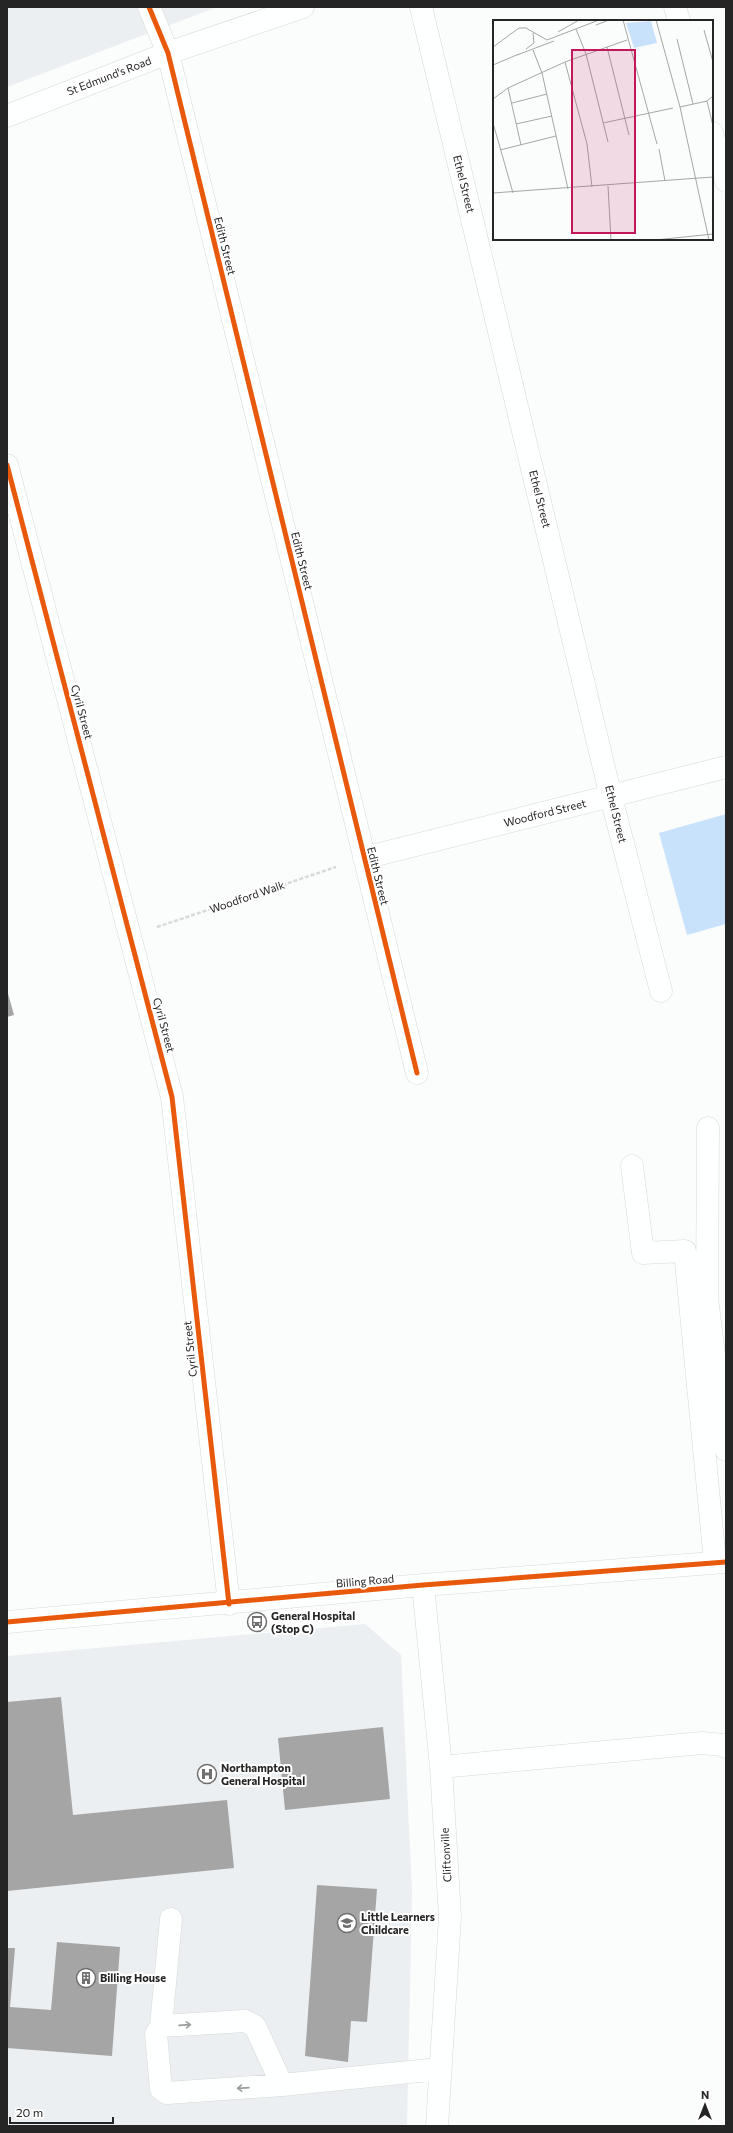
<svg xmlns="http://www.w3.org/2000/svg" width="733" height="2133" font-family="Commissioner,sans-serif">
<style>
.built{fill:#ebeff2}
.green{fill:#c9e2fb}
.building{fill:#a5a5a5}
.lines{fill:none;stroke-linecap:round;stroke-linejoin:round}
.minor-casing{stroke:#d7d8d8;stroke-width:23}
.path{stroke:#d9d9d9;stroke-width:2.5;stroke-dasharray:4 2;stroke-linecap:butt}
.minor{stroke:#feffff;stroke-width:22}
.cycleway-casing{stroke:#fff;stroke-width:8}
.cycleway{stroke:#e8590c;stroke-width:5}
.oneway{stroke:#9c9d9d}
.labels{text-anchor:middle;stroke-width:4;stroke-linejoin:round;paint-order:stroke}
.street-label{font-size:11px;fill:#252526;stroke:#fff}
.poi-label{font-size:11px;font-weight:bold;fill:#252526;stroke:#fff;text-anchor:start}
.inset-road{fill:none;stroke:#a5a6a6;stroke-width:1}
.view{fill:#c2185b;fill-opacity:0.15;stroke:#c2185b;stroke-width:2}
.inset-edge{fill:none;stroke:#252526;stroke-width:2}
</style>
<rect width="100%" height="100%" fill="#fbfcfc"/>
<path class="built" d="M7,7H217L7,87Z
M365,1624L401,1655L412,1892L407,2126H7V1656Z"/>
<path class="green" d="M726,814V924L687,935L659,833Z"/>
<path class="building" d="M7,990L14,1015L7,1017Z
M61,1697L73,1815L227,1800L234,1868L7,1891V1702Z
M383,1727L390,1799L285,1810L278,1738Z
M317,1885L377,1889L367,2022L351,2021L348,2062L305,2056Z
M57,1942L120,1947L112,2056L7,2048V1948H15L10,2007L51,2010Z"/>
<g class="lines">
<defs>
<path id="minor" d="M149,7L168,53L417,1073
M421,7L611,797L661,991
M675,7L679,21
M7,116L168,53L303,7
M712,133L726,181
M7,465L172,1097L229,1604
M364,858L726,767
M708,1128L707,1298L726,1450
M632,1166L643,1253L685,1251L715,1562
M423,1585L441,1767L450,1917L437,2126
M7,1622L423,1585L726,1562
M441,1767L702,1743L724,1745L726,1747
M161,2026L171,1919
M282,2085L255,2026L245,2021L161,2026L156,2034L161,2089L167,2093L282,2085L439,2069"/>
</defs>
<use href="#minor" class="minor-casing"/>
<path class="path" d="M157,927L336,867"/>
<use href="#minor" class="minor"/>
<defs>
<path id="cycleway" d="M149,7L168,53L417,1073
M7,465L172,1097L229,1604
M7,1622L423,1585L726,1562"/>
</defs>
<use href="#cycleway" class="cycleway-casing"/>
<use href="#cycleway" class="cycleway"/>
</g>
<defs><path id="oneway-shaft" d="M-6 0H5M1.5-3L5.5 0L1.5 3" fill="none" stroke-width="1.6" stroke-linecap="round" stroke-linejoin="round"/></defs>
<g class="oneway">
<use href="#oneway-shaft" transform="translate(185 2025) rotate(-4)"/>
<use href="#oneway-shaft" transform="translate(243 2088) rotate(176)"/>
</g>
<defs>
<symbol id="bus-ring" viewBox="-11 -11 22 22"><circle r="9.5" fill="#fff" stroke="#707071" stroke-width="1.5"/><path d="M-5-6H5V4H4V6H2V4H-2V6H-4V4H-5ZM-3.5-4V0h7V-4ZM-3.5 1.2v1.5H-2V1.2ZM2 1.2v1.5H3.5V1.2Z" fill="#707071"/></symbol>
<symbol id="hospital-ring" viewBox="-11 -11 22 22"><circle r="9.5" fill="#fff" stroke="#707071" stroke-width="1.5"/><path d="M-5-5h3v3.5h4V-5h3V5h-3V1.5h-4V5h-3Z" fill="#707071"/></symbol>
<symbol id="school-ring" viewBox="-11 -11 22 22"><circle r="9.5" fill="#fff" stroke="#707071" stroke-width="1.5"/><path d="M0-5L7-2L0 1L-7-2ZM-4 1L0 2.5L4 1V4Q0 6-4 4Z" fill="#707071"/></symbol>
<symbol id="building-ring" viewBox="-11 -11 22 22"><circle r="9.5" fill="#fff" stroke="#707071" stroke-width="1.5"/><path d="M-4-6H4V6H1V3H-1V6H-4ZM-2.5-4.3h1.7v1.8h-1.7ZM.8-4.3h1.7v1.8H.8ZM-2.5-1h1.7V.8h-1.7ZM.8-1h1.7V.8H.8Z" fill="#707071"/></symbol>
</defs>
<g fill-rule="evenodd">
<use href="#bus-ring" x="246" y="1611" width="22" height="22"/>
<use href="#hospital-ring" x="196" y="1763" width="22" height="22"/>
<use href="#school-ring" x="336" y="1912" width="22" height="22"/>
<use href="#building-ring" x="75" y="1967" width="22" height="22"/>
</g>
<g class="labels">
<g class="street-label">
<text transform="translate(109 76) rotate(-21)" y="4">St Edmund's Road</text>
<text transform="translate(464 184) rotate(76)" y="4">Ethel Street</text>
<text transform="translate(225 246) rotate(76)" y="4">Edith Street</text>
<text transform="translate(540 499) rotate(76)" y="4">Ethel Street</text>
<text transform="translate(302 561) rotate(76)" y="4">Edith Street</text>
<text transform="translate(82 712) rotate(75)" y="4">Cyril Street</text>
<text transform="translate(545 813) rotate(-14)" y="4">Woodford Street</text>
<text transform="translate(616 814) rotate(76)" y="4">Ethel Street</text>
<text transform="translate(378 876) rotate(76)" y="4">Edith Street</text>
<text transform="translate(247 897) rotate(-19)" y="4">Woodford Walk</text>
<text transform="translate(164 1025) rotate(75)" y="4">Cyril Street</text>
<text transform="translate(190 1349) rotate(-96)" y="4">Cyril Street</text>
<text transform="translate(365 1581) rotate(-5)" y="4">Billing Road</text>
<text transform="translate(446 1855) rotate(-93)" y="4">Cliftonville</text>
</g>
<g class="poi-label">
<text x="271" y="1620">General Hospital<tspan x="271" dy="13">(Stop C)</tspan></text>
<text x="221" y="1772">Northampton<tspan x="221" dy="13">General Hospital</tspan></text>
<text x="361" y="1921">Little Learners<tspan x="361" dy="13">Childcare</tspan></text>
<text x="100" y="1982">Billing House</text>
</g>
</g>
<g transform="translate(493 20)">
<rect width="220" height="220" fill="#fbfcfc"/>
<path d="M158,1L164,23L141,28L133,3Z" fill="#c9e2fb"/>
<path class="inset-road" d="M130,0L164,124M163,0L187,87L216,220M103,5L116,0M83,9L93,34L115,122M211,10L220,42M65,12L86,0M184,19L200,84M0,27L26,8H33L54,20L106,0M114,27L136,115M33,29L41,23L40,13M40,30L49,53L75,169M24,35L61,21M72,42L94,124L99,167M0,45L26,34M15,68L28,125M0,79L15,68L72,42L134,20M214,81L220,106M19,83L54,74M187,87L214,81L220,76M0,103L20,173M110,103L180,88M23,104L59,96M166,129L172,161M7,130L63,116M115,166L118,220M0,173L220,157M162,220L220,214"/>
<path class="view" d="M79,30H142V213H79Z"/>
<rect width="220" height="220" class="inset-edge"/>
</g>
<rect width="733" height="2133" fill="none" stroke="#252526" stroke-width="16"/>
<g transform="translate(705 2105)" stroke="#ffffff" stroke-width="3" paint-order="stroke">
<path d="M0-3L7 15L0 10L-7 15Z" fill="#252526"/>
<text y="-6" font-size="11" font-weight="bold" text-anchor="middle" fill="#252526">N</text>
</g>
<path d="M10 2117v6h103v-6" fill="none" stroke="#252526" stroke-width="2"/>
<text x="16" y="2117" font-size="12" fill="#252526" stroke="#ffffff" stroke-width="3" paint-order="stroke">20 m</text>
</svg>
